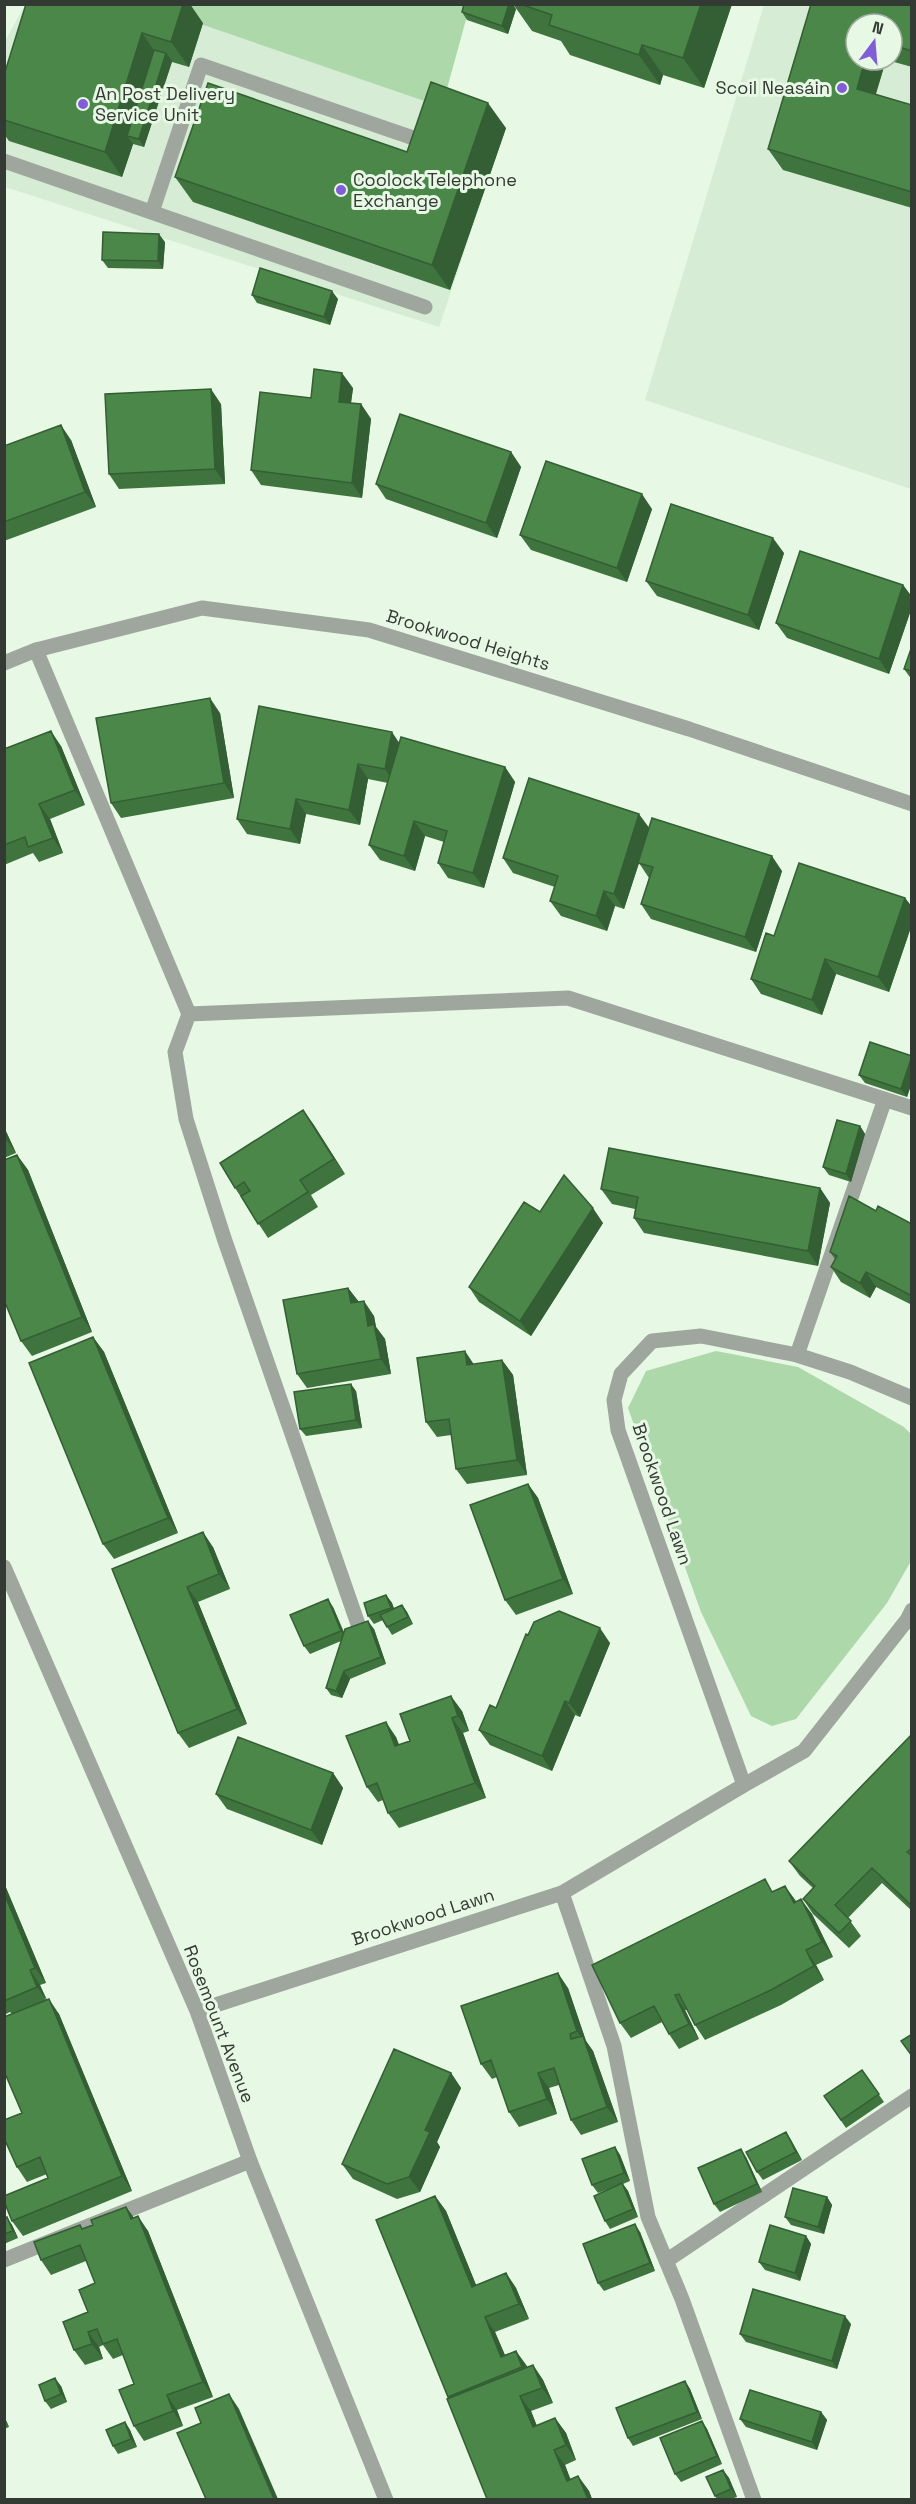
<svg xmlns="http://www.w3.org/2000/svg" width="916" height="2504" font-family="'Space Grotesk',sans-serif">
<style>
.built{fill:#d6ecd5;fill-rule:evenodd}
.green{fill:#add8aa}
.lines{fill:none;stroke-linecap:round;stroke-linejoin:round}
.service{stroke:#9fa69e;stroke-width:15}
.minor{stroke:#9fa69e;stroke-width:15}
.wall{fill:#40743f}
.shaded-wall{fill:#345e33}
.building{fill:#4a8749;stroke:#345e33;stroke-width:1.5}
.poi-dot{fill:#815ed8;stroke:#e7f8e5;stroke-width:2}
.labels{text-anchor:middle;stroke-width:6;stroke-linejoin:round;paint-order:stroke}
.poi-label{font-size:18px;fill:#333a33;stroke:#e7f8e5;text-anchor:start}
.street-label{font-size:18px;fill:#333a33;stroke:#e7f8e5}
</style>
<rect width="100%" height="100%" fill="#e7f8e5"/>
<path class="built" d="M25,5H145L506,128L439,327L5,187L4,43Z
M764,5H911V489L645,400ZM856,24H892V60H856Z"/>
<path class="green" d="M145,5H470L442,107Z
M716,1351L798,1367L904,1427L911,1434V1561L887,1603L796,1719L772,1726L751,1716L701,1612L628,1408L646,1371Z"/>
<g class="lines">
<path class="service" d="M4,161L425,307
M152,212L201,65L425,142
M36,650L189,1014L175,1052L186,1119L224,1238L359,1627
M189,1014L568,998L912,1108
M797,1355L885,1099
M562,1893L614,2046L648,2217L682,2299L754,2500
M4,2260L250,2161
M666,2261L912,2096"/>
<path class="minor" d="M4,663L36,650L202,608L369,630L689,729L912,804
M912,1398L850,1372L797,1355L701,1336L652,1341L621,1374L614,1400L618,1430L744,1785L804,1751L907,1620L912,1610
M4,1567L197,2011L250,2161L386,2500
M197,2011L562,1893L744,1785"/>
</g>
<path class="wall" d="M26,4L203,23L189,67L172,62L144,147L133,144L122,177L9,141L4,134V75Z
M513,4H732L704,88L663,75L660,85L570,55L561,41L532,31Z
M811,4H912V67L887,60H892V24H856V60H886L876,94L912,105V208L783,170L768,149Z
M516,9L508,34L467,20L462,12Z
M506,128L450,290L193,202L175,177L407,152Z
M165,242L163,269L108,268L102,260Z
M252,295L338,299L330,325L257,303Z
M353,388L351,403L361,404L371,419L362,498L261,485L251,470L311,398Z
M221,404L225,484L119,489L109,474Z
M71,440L96,507L4,541V446Z
M511,452L521,467L497,538L386,499L376,484Z
M652,509L627,582L531,550L520,535Z
M784,553L759,630L657,596L646,581Z
M903,585L912,597V607L889,674L787,638L776,623Z
M912,646V680L904,669Z
M220,713L234,798L121,818L111,803Z
M399,743L505,767L515,782L484,888L448,878L438,863L444,842L425,836L415,871L380,860L369,845L388,783L368,779L360,825L306,814L300,844L247,834L237,819Z
M61,746L85,805L50,819L63,853L39,862L33,853L4,865V749Z
M649,828L782,871L756,952L651,919L641,904L649,878L639,863L624,909L615,906L607,931L561,916L550,901L555,887L513,873L503,858Z
M905,898L912,907V924L889,992L836,974L822,1015L761,994L751,979L774,936Z
M912,1056V1082L907,1097L865,1083L859,1075Z
M303,1110L345,1174L311,1195L318,1207L268,1238L235,1188Z
M860,1126L865,1134L851,1182L829,1175L823,1167Z
M4,1127L16,1153L4,1158Z
M17,1155L28,1170L92,1332L32,1356L21,1341Z
M820,1188L830,1203L818,1266L644,1233L634,1218L635,1209L612,1204L601,1189Z
M876,1211L912,1224V1305L876,1287L870,1298L841,1282L831,1267L835,1259L830,1252Z
M540,1212L603,1223L531,1336L479,1302L469,1287Z
M348,1288L358,1301L374,1316L376,1327L385,1339L391,1374L307,1388L297,1374Z
M93,1337L104,1352L178,1533L114,1559L103,1544Z
M502,1360L513,1375L527,1475L467,1484L456,1469L451,1435L437,1437L426,1422Z
M356,1391L362,1428L306,1436L300,1429Z
M528,1484L538,1498L573,1594L516,1615L505,1600Z
M213,1547L230,1589L198,1602L247,1724L189,1748L178,1733L112,1569Z
M386,1595L392,1603L394,1608L402,1605L407,1612L413,1624L392,1635L383,1620L374,1624L368,1616Z
M333,1607L344,1632L374,1629L386,1664L350,1679L342,1698L331,1695L326,1688L341,1641L310,1654L304,1646Z
M528,1635L610,1643L580,1717L575,1715L552,1771L490,1745L479,1730L496,1708Z
M462,1711L469,1731L463,1733L486,1798L399,1828L388,1813L383,1800L378,1802L367,1787L396,1737L399,1745L410,1741Z
M912,1734V1911L882,1883L848,1918L861,1936L849,1948L813,1914L803,1899L813,1888L800,1876L789,1861Z
M333,1773L343,1788L322,1845L227,1809L216,1794Z
M4,1883L46,1983L40,1985L46,2000L59,2014L132,2191L23,2236L12,2221L48,2178L47,2174L27,2182L17,2167L22,2113L12,2014L10,2012L4,2015Z
M773,1891L796,1902L812,1914L833,1957L816,1965L824,1980L781,2005L705,2040L695,2025L687,2010H685L699,2039L679,2049L669,2034L662,2022L631,2038L620,2023Z
M568,1988L586,2041L593,2051L618,2122L581,2135L571,2120L559,2085L549,2088L557,2114L519,2127L509,2112L497,2077L492,2079L481,2064Z
M862,2070L884,2102L846,2128L824,2096Z
M451,2073L461,2088L437,2142L440,2147L420,2192L397,2199L353,2179L342,2164Z
M786,2132L791,2140L802,2160L763,2180L757,2172Z
M615,2147L620,2155L630,2181L623,2184L628,2191L638,2217L610,2229L605,2221L611,2188L598,2193L592,2185Z
M746,2157L762,2192L720,2212L714,2204Z
M435,2196L446,2211L476,2285L506,2273L516,2288L529,2319L495,2332L505,2355L516,2351L527,2368L533,2365L543,2380L553,2403L531,2411L537,2426L555,2418L566,2433L576,2460L565,2465L570,2479L578,2476L589,2491L592,2499H487L447,2399H449L376,2220Z
M827,2197L832,2205L824,2234L791,2225L785,2217Z
M126,2207L134,2218L148,2231L213,2397L177,2410L183,2426L144,2441L134,2426V2384L123,2355L113,2359L103,2345L99,2347L103,2359L85,2365L74,2350L88,2312L95,2283L86,2261L51,2275L41,2260L80,2225L82,2229L93,2225Z
M4,2218L12,2225L18,2238L4,2244Z
M640,2232L655,2271L604,2291L598,2283Z
M806,2236L811,2244L800,2281L765,2270L759,2262Z
M851,2324L837,2369L746,2342L740,2334Z
M685,2381L690,2389L702,2419L633,2446L628,2438Z
M61,2386L67,2402L51,2409L45,2401Z
M821,2412L827,2420L817,2450L746,2427L740,2419Z
M4,2416L9,2427L4,2429Z
M702,2421L707,2429L722,2464L681,2482L675,2474Z
M125,2422L130,2430L137,2447L118,2454L113,2446Z
M723,2470L729,2478L737,2497L731,2499H717L715,2496Z"/>
<path class="shaded-wall" d="M183,4H190L203,23L189,67L171,42Z
M509,4H513L516,9L508,34L502,26Z
M701,4H732L704,88L683,58Z
M142,33L159,58L127,136L133,144L122,177L105,152Z
M642,45L663,75L660,85L639,55Z
M166,53L172,61L144,147L139,139Z
M865,60H886L871,109L857,89Z
M488,103L506,128L450,290L432,265Z
M159,234L165,242L163,269L158,261Z
M332,291L338,299L330,325L324,317Z
M342,373L353,388L349,417L339,402Z
M211,389L221,404L225,484L215,469Z
M361,404L371,419L362,498L352,483Z
M61,425L71,440L96,507L85,492Z
M511,452L521,467L497,538L486,523Z
M642,494L652,509L627,582L617,568Z
M773,538L784,553L759,630L748,615Z
M903,585L912,597V607L889,674L879,659Z
M210,698L220,713L234,798L224,783Z
M51,731L61,746L85,805L75,790Z
M392,732L402,747L395,784L385,769Z
M358,764L368,779L360,825L349,810Z
M505,767L515,782L484,888L473,873Z
M296,799L306,814L300,844L290,829Z
M39,804L50,819L63,853L53,838Z
M639,814L650,829L624,909L614,894Z
M414,821L425,836L415,871L404,856Z
M772,856L782,871L756,952L745,937Z
M604,891L615,906L607,931L596,916Z
M905,898L912,907V924L889,992L878,977Z
M825,959L836,974L822,1015L812,1000Z
M912,1058V1082L907,1097L901,1089Z
M303,1110L314,1125L345,1174L334,1159Z
M860,1126L865,1134L851,1182L846,1174Z
M4,1127L16,1153L5,1138Z
M17,1155L28,1170L92,1332L82,1317Z
M820,1188L830,1203L818,1266L808,1251Z
M593,1208L603,1223L531,1336L520,1321Z
M866,1272L876,1287L870,1298L860,1283Z
M348,1288L359,1302L351,1303Z
M364,1301L374,1316L376,1327L385,1339L391,1374L381,1359L368,1326Z
M93,1337L104,1352L178,1533L168,1518Z
M465,1351L475,1366L467,1365Z
M502,1360L513,1375L527,1475L517,1460Z
M351,1384L356,1391L362,1428L356,1420Z
M528,1484L538,1498L573,1594L563,1579Z
M203,1532L213,1547L230,1589L219,1574Z
M187,1587L198,1602L247,1724L237,1709Z
M386,1595L392,1603L396,1616L391,1608Z
M328,1599L333,1607L346,1639L341,1631Z
M402,1605L407,1612L413,1624L408,1617Z
M368,1621L374,1629L386,1664L381,1657Z
M600,1628L610,1643L580,1717L569,1703Z
M344,1671L350,1679L342,1698L336,1691Z
M451,1696L462,1711L469,1731L458,1716Z
M565,1701L575,1715L552,1771L542,1756Z
M452,1718L463,1733L486,1798L475,1783Z
M386,1722L396,1737L405,1761L395,1746Z
M333,1773L343,1788L322,1845L311,1830Z
M4,1883L46,1983L35,1968L4,1893Z
M785,1886L796,1901L805,1918L794,1903Z
M801,1899L812,1914L833,1957L822,1942Z
M806,1950L816,1965L824,1980L814,1966Z
M30,1970L40,1985L48,2002L37,1987Z
M558,1973L568,1988L586,2041L593,2051L618,2122L607,2107L585,2042L577,2031Z
M675,1995L685,2010L699,2039L689,2024Z
M49,1999L59,2014L132,2191L122,2176Z
M451,2073L461,2088L437,2142L440,2147L420,2192L409,2177L425,2130Z
M538,2073L549,2088L557,2114L547,2099Z
M786,2132L791,2140L802,2160L796,2152Z
M615,2147L620,2155L630,2181L624,2173Z
M741,2149L746,2157L762,2192L757,2184Z
M622,2183L628,2191L638,2217L633,2209Z
M435,2196L446,2211L483,2302L472,2287Z
M827,2197L832,2205L824,2234L818,2227Z
M126,2207L137,2222L131,2219Z
M138,2216L148,2231L213,2397L203,2382Z
M7,2217L12,2225L18,2238L13,2231Z
M635,2224L640,2232L655,2271L650,2263Z
M806,2236L811,2244L800,2281L795,2273Z
M506,2273L516,2288L529,2319L519,2304Z
M845,2316L851,2324L837,2369L832,2361Z
M485,2317L495,2332L512,2372L501,2357Z
M88,2332L99,2347L103,2359L92,2344Z
M516,2351L527,2366L533,2382L522,2367Z
M533,2365L543,2380L553,2403L542,2388Z
M55,2378L61,2386L67,2402L61,2394Z
M685,2381L690,2389L702,2419L697,2412Z
M229,2394L239,2409L278,2499H274Z
M167,2395L177,2410L183,2426L173,2411Z
M520,2396L531,2411L543,2442L533,2427Z
M821,2412L827,2420L817,2450L812,2442Z
M4,2416L9,2427L4,2420Z
M555,2418L566,2433L576,2460L566,2445Z
M702,2421L707,2429L722,2464L717,2456Z
M125,2422L130,2430L137,2447L131,2439Z
M554,2450L565,2465L577,2496L567,2481Z
M723,2470L729,2478L737,2497L731,2489Z
M578,2476L589,2491L592,2499H588Z"/>
<path class="building" d="M26,4H183L171,42L142,33L105,152L4,120V75Z
M464,4H509L502,26L462,12Z
M520,4H701L683,58L642,45L639,55L549,25L552,15Z
M811,4H912V51L892,45V24H856V60H865L857,89L912,105V192L768,149Z
M154,50L166,53L139,139L127,136Z
M431,82L488,103L432,265L175,177L208,83L407,152Z
M103,232L159,234L158,261L102,260Z
M260,268L332,291L324,317L252,295Z
M314,369L342,373L339,402L361,404L352,483L251,470L260,392L311,398Z
M211,389L215,469L109,474L105,394Z
M400,414L511,452L486,523L376,484Z
M61,425L85,492L4,522V446Z
M546,461L642,494L617,568L520,535Z
M671,504L773,538L748,615L646,581Z
M800,551L903,585L879,659L776,623Z
M912,646V671L904,669Z
M210,698L224,783L111,803L96,718Z
M259,706L392,732L385,769L358,764L349,810L296,799L290,829L237,819Z
M51,731L75,790L39,804L53,838L28,847L25,837L4,845V749Z
M401,737L505,767L473,873L438,863L447,831L414,821L404,856L369,845Z
M529,778L639,814L614,894L604,891L596,916L550,901L558,876L503,858Z
M652,818L772,856L745,937L641,904L653,867L638,863Z
M799,863L905,898L878,977L825,959L812,1000L751,979L766,933L774,936Z
M870,1042L912,1056L901,1089L859,1075Z
M303,1110L334,1159L300,1180L308,1192L258,1224L241,1196L250,1191L244,1182L235,1188L220,1163Z
M837,1120L860,1126L846,1174L823,1167Z
M609,1148L820,1188L808,1251L634,1218L638,1197L601,1189Z
M17,1155L82,1317L21,1341L4,1300V1160Z
M564,1175L593,1208L520,1321L469,1287L524,1202L540,1212Z
M849,1196L876,1211L878,1206L912,1224V1296L866,1272L860,1283L831,1267L837,1256L830,1252Z
M348,1288L351,1303L364,1301L368,1326L374,1324L381,1359L297,1374L283,1300Z
M93,1337L168,1518L103,1544L29,1363Z
M465,1351L467,1365L502,1360L517,1460L456,1469L449,1419L426,1422L417,1358Z
M351,1384L356,1420L300,1429L294,1392Z
M528,1484L563,1579L505,1600L470,1505Z
M203,1532L219,1574L187,1587L237,1709L178,1733L112,1569Z
M386,1595L391,1608L368,1616L364,1603Z
M328,1599L341,1631L304,1646L290,1615Z
M402,1605L408,1617L387,1627L380,1615Z
M559,1611L600,1628L569,1703L565,1701L542,1756L479,1730L490,1705L496,1708L526,1634L528,1635L534,1622Z
M368,1621L381,1657L344,1671L336,1691L326,1688L345,1629Z
M451,1696L458,1716L452,1718L475,1783L388,1813L377,1783L367,1787L346,1736L386,1722L395,1746L410,1741L400,1714Z
M912,1734V1848L907,1852L912,1856V1906L872,1868L835,1905L851,1921L839,1933L803,1899L815,1886L789,1861Z
M238,1737L333,1773L311,1830L216,1794Z
M765,1879L772,1892L785,1886L794,1903L801,1899L822,1942L806,1950L814,1966L771,1990L695,2025L679,1994L675,1995L689,2024L669,2034L654,2006L620,2023L592,1965Z
M4,1893L35,1968L30,1970L37,1987L4,2001Z
M558,1973L577,2031L570,2034L571,2039L583,2036L607,2107L571,2120L554,2068L538,2073L547,2099L509,2112L491,2060L481,2064L461,2006Z
M49,1999L122,2176L12,2221L4,2201V2196L48,2178L40,2157L17,2167L4,2138V2120L22,2113L4,2071V2017Z
M912,2034V2056L901,2041Z
M394,2049L451,2073L425,2130L430,2132L409,2177L387,2184L342,2164Z
M862,2070L879,2094L841,2120L824,2096Z
M786,2132L796,2152L757,2172L746,2152Z
M615,2147L624,2173L592,2185L582,2159Z
M741,2149L757,2184L714,2204L698,2168Z
M622,2183L633,2209L605,2221L594,2196Z
M793,2188L827,2197L818,2227L785,2217Z
M435,2196L472,2287L506,2273L519,2304L485,2317L501,2357L516,2351L522,2367L448,2397L376,2220Z
M126,2207L131,2219L138,2216L203,2382L167,2395L173,2411L134,2426L119,2390L134,2384L117,2339L103,2344L97,2329L88,2332L92,2344L74,2350L63,2322L88,2312L79,2290L95,2283L80,2245L41,2260L34,2242L80,2225L82,2229L93,2225L91,2220Z
M7,2217L13,2231L4,2234V2218Z
M635,2224L650,2263L598,2283L583,2244Z
M770,2225L806,2236L795,2273L759,2262Z
M753,2289L845,2316L832,2361L740,2334Z
M533,2365L542,2388L520,2396L533,2427L555,2418L566,2445L554,2450L567,2481L578,2476L588,2499H487L447,2399Z
M55,2378L61,2394L45,2401L39,2385Z
M685,2381L697,2412L628,2438L616,2408Z
M750,2390L821,2412L812,2442L740,2419Z
M229,2394L274,2499H206L177,2433L201,2423L195,2408Z
M702,2421L717,2456L675,2474L660,2438Z
M125,2422L131,2439L113,2446L106,2430Z
M723,2470L731,2489L715,2496L706,2477Z"/>
<g class="poi-dot">
<circle cx="842" cy="88" r="6"/>
<circle cx="83" cy="104" r="6"/>
<circle cx="341" cy="190" r="6"/>
</g>
<g class="labels">
<g class="poi-label">
<text x="830" y="94" text-anchor="end">Scoil Neasáin</text>
<text x="95" y="100">An Post Delivery<tspan x="95" dy="21">Service Unit</tspan></text>
<text x="353" y="186">Coolock Telephone<tspan x="353" dy="21">Exchange</tspan></text>
</g>
<g class="street-label">
<text transform="translate(468 640) rotate(17)" y="6">Brookwood Heights</text>
<text transform="translate(662 1494) rotate(71)" y="6">Brookwood Lawn</text>
<text transform="translate(423 1917) rotate(-18)" y="6">Brookwood Lawn</text>
<text transform="translate(219 2024) rotate(69)" y="6">Rosemount Avenue</text>
</g>
</g>
<rect width="916" height="2504" fill="none" stroke="#333a33" stroke-width="12"/>
<g transform="translate(874 42) rotate(16)"><circle r="28" fill="#e7f8e5" stroke="#9fac9e" stroke-width="1.5"/>
<path d="M0-4.5L10 22L0 15L-10 22Z" fill="#815ed8"/>
<text y="-9" font-size="16" font-weight="bold" text-anchor="middle" fill="#333a33">N</text>
</g>
</svg>
